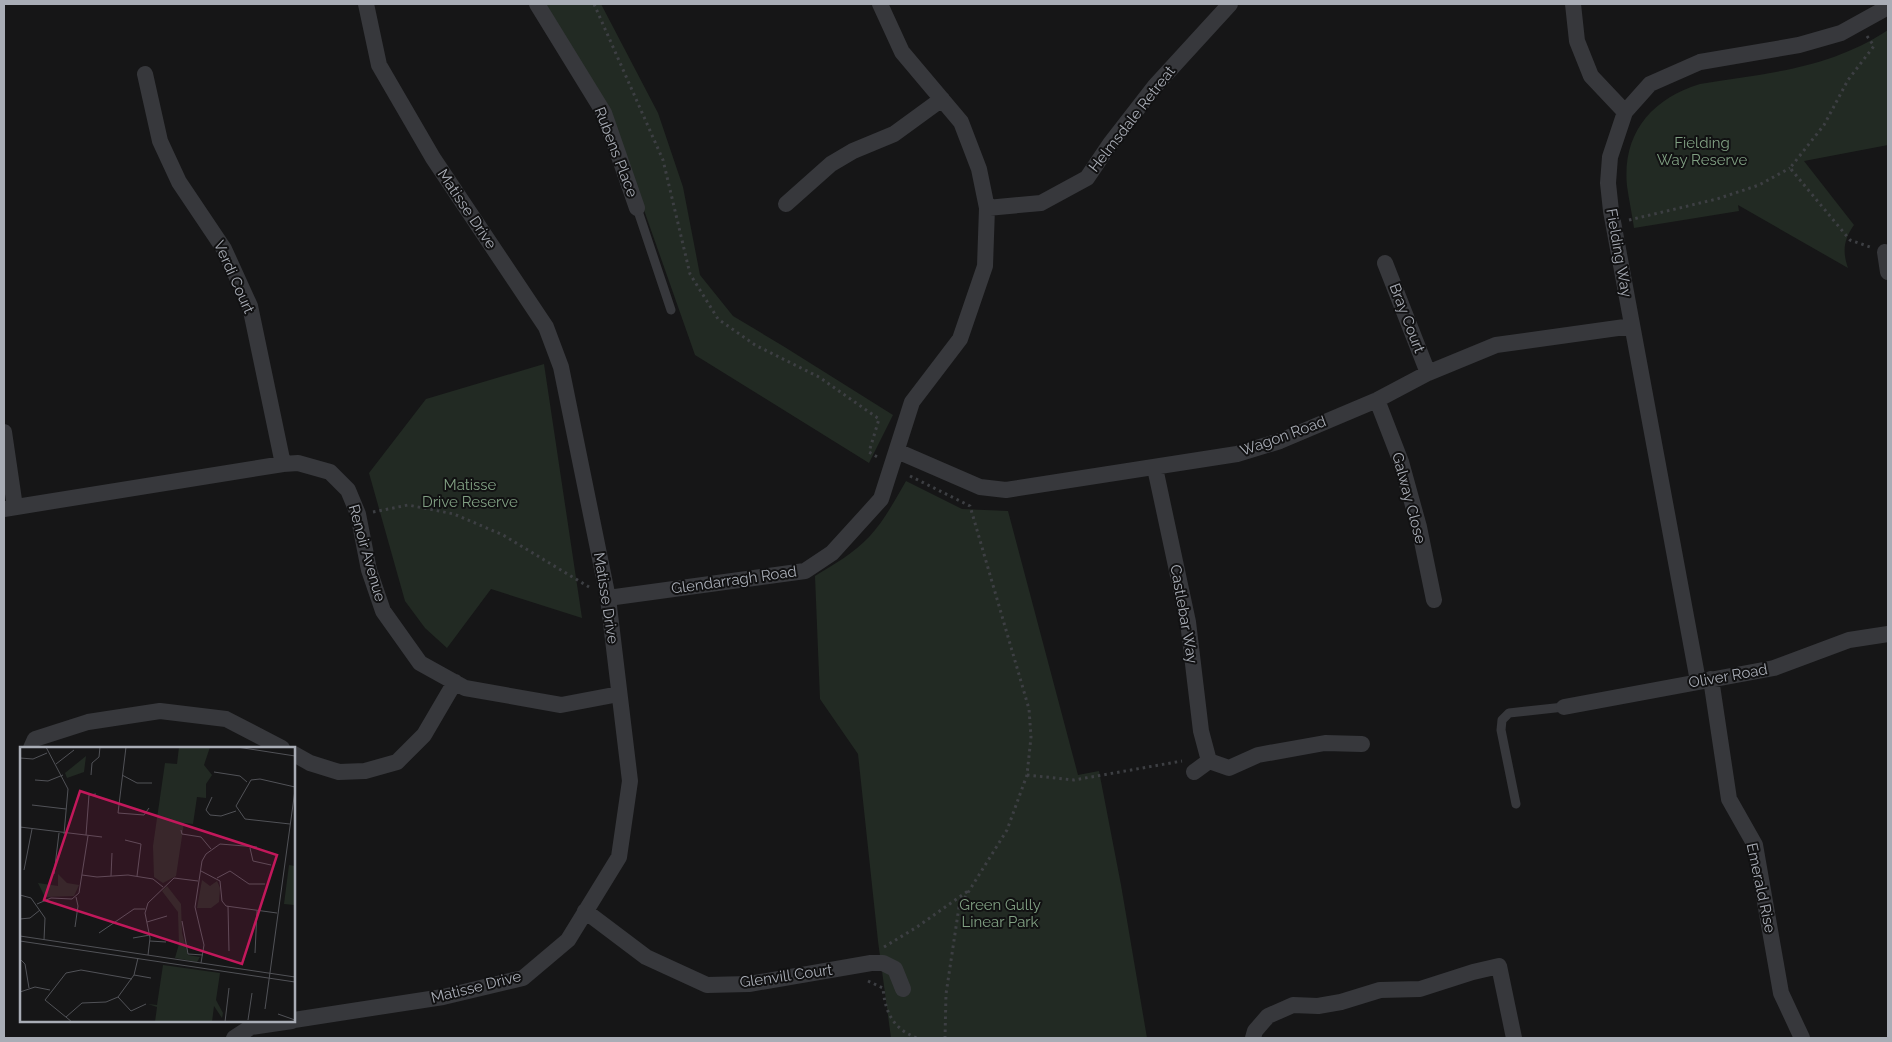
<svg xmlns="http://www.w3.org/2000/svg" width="1892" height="1042" font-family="Raleway,sans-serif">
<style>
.green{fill:#222a23}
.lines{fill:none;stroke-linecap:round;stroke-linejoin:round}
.path{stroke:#3d3f43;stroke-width:3;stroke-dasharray:2.5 4;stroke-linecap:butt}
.lane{stroke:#37383c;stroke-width:9}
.street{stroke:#37383c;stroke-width:16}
.labels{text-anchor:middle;stroke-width:4;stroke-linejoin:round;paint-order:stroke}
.street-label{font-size:15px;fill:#a9adb6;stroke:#111112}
.park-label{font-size:15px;fill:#81a083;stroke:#111112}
.inset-road{fill:none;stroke:#515257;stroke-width:1}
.view{fill:#c2185b;fill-opacity:0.15;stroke:#c2185b;stroke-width:2.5}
.inset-edge{fill:none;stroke:#a9adb6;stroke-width:2.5}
</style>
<rect width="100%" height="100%" fill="#161617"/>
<path class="green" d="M544,4H601L658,113L683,187L700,275L733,316L783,346L893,415L869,463L695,355L607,105Z
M1888,30V145L1804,161L1854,225C1844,239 1842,251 1848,268L1738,205L1739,211L1634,228C1632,214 1629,200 1627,186C1622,134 1651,99 1700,84C1768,73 1829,69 1888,30Z
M544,364L582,618L491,589L447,648L425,628L405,601L369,473L426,399Z
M906,481L962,509L1008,511L1078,775L1099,771L1121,885L1147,1038H891L878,941L858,754L820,699L815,576C833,565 854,553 869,537C884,521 895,500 906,481Z"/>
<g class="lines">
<path class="path" d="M594,4L663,160L690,274L718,319L755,345L819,377L879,419L869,452L879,458
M1867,36L1874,46L1848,80L1824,125L1790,168L1850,240L1870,247
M1629,220L1717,199L1759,185L1790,168
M910,476L970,506L1029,709L1031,737L1027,775L1007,830L959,907L946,994L945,1038
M373,512L408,505L454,514L503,535L589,587
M1027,775L1074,780L1182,761
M884,947L917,927L968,891
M868,981L883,988C885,1012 893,1029 917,1038"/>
<path class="lane" d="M637,208L671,310
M1516,804L1501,730L1502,720L1509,713L1564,707"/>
<path class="street" d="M537,4L604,113L637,208
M1573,4L1577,41L1591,76L1625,112
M145,74L160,141L179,182L224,249L250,306L283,464
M786,204L831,164L853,151L894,134L942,99
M987,208L1041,203L1087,178L1110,144L1155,86L1230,4
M1885,252L1888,272
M1385,263L1428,373
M1377,400L1401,462L1419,527L1434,600
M4,432L15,507
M897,451L980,487L1006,490L1237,454L1280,441L1377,400L1428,373L1496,345L1632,326
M1155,468L1188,622L1201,731L1209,761L1229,768L1258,755L1325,743L1362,744
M4,509L283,464L298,463L330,472L348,490L358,514L369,570L383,611L420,663L465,688L561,705L619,694
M608,598L805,571L832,553L881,499L912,402L960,339L985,266L987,208L979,169L961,122L902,52L880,4
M1711,679L1729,799L1755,845L1781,993L1802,1038
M1698,681L1611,211L1608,183L1610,157L1625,112L1650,84L1700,62L1799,45L1841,33L1888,7
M1564,707L1774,668L1849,640L1888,634
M31,748L35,739L88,722L160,711L226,719L282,748
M294,754L310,763L339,772L365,771L397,762L424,735L455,682
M1194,772L1209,761
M585,911L646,957L707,985L749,984L871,963H883L895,969L903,989
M294,1020L443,997L523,978L568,940L619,857L630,781L608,598L561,367L546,327L433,158L379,65L366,4
M234,1038L251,1027L292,1021
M1253,1038L1255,1031L1268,1016L1293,1005L1318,1006L1341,1002L1380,990L1420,989L1473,972L1499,966L1514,1038"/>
</g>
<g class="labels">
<g class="street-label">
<text transform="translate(1132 119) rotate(-52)" y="5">Helmsdale Retreat</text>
<text transform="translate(616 152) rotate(69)" y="5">Rubens Place</text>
<text transform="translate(467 209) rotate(56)" y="5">Matisse Drive</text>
<text transform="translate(1619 253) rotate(80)" y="5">Fielding Way</text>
<text transform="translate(234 277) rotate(66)" y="5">Verdi Court</text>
<text transform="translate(1407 318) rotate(69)" y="5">Bray Court</text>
<text transform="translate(1283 436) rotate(-20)" y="5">Wagon Road</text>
<text transform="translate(1409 498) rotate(75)" y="5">Galway Close</text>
<text transform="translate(367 553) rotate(74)" y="5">Renoir Avenue</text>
<text transform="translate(734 580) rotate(-8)" y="5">Glendarragh Road</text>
<text transform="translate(606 598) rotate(81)" y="5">Matisse Drive</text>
<text transform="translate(1184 614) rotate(80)" y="5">Castlebar Way</text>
<text transform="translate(1728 676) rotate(-10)" y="5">Oliver Road</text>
<text transform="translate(1761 888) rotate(78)" y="5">Emerald Rise</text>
<text transform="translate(786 976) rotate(-8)" y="5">Glenvill Court</text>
<text transform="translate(476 987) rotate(-14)" y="5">Matisse Drive</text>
</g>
<g class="park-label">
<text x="1702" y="148">Fielding<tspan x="1702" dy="17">Way Reserve</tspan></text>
<text x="470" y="490">Matisse<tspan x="470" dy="17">Drive Reserve</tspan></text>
<text x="1000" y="910">Green Gully<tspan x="1000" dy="17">Linear Park</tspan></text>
</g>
</g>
<g transform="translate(20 747)">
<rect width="275" height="275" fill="#161617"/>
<path d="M159,0H190L184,18L192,28L186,37V51L177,50L173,77L164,76L156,129L143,136L134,130L133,99L145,16L157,17ZM66,9L64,25L47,31L45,26ZM269,118L275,119V158L264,157ZM38,127L47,136L59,138L54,149L25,150L18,136L38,139ZM182,133L190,139L197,134L200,141L199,155L191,161H177ZM147,139L161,157L162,186L168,208L180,210L177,215L155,211L159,197L158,165L142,144ZM143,218L200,226L196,253L203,266L202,271L194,259L192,275H135L137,260L128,257L137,258Z" fill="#222a23"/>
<path class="inset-road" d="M26,0L48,42L44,87M106,0L98,66L124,68L129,61M217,0L275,9M0,11L13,12L27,6M36,17L54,3M194,25L220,29L227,35M71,28L72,16L79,10L80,0M102,28L117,36H132M15,33L28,34L43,28M192,50L186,63L190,68L201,69L216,64M12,58L46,62M270,77L225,72L216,59L231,33L240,32L275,40M0,80L82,90M161,83L162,87L181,90L191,102M66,88L69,48L76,47M105,93L121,97L117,129M230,101L233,114L251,118M4,123L12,82M181,124L200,134L202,154L206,159L257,166M34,127L39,86M62,128L77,130L108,128L133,132L143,140M91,129L92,106M197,131L210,124L229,137H245M0,148L11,151L25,171L24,193M17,157L31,151L52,152L59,146L68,89M208,159L209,204M0,172L10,171L20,163M162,174L168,207L183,208M127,175L147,169M55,180L58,159L56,150M79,186L114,162H125M0,189L275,230M113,191L130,188M0,194L275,235M130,194L146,195M235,206L237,164M128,208L130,191L125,166L128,156L154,131L178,134M0,212L5,217L9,241M181,216L184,198L175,160L182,114L186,107L200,97L237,100M114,228L131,231M0,245L15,240L30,243M98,250L111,264L126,257M245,262L275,43M258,267L275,273M46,270L62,256L86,255L98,250L114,228L118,211M228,273L232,246M52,275L25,253L46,226L61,223L112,232M205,275L209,241M219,275H241"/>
<path class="view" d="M60,44L257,108L222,217L24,153Z"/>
<rect width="275" height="275" class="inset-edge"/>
</g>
<rect width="1892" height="1042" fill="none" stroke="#a9adb6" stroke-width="10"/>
</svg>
